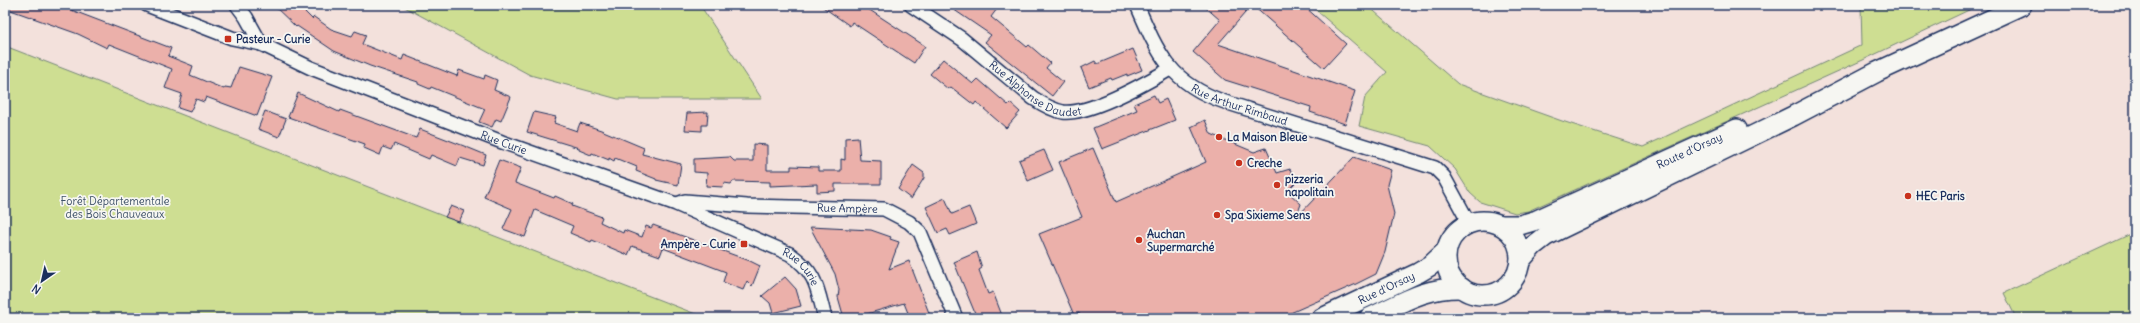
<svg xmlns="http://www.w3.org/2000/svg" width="2140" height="323" font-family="Delius,sans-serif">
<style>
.green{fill:#cede92;stroke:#748678}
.building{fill:#ebb0aa;stroke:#1b2f5e}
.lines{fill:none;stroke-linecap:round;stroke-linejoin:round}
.minor-casing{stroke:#1b2f5e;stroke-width:16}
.secondary-casing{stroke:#1b2f5e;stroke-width:22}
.minor{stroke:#f6f6f2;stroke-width:13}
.secondary{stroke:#f6f6f2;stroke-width:19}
.poi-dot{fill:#c8321e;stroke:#f6f6f2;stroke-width:1.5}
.labels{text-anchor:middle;stroke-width:3.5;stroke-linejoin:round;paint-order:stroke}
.poi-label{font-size:11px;font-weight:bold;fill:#1b2f5e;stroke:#f6f6f2;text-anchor:start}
.street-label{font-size:11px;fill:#1b2f5e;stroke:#f6f6f2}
.park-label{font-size:11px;fill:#3f5268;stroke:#f6f6f2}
</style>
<rect width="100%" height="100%" fill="#f3e1dc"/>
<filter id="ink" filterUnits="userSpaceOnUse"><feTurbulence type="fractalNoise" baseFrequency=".025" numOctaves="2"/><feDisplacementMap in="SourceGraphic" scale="8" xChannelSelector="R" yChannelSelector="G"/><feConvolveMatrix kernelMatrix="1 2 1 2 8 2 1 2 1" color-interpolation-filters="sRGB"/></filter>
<g filter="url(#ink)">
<path class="green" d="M401,5H700L762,99H618L530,75Z
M1310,5H1367L1458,84L1562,121L1643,147L1862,45L1861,5H1971V9L1863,60L1528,211L1515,213L1480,202L1470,193L1455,169L1430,146L1359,126L1365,97L1387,72Z
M5,46L706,318H5Z
M2135,232V318H2016L2004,293Z"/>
<path class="building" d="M5,5H67L66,8L171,48L168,56L193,66L190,75L224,89L225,87L231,88L239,67L272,77L257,116L206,97L204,102L196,99L190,112L178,108L182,94L165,88L172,69L109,44L107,48L78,34L5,8Z
M273,5H298L312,19L314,17L331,29L352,36L355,31L366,35L362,44L402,60L404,55L457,76L459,70L484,79L485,75L497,80L494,90L511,97L501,121L496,119L492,127L479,122L485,109L431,87L430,89L418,84V82L370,66L334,51L297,26L296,27Z
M820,5H862L925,46L914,63L852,22L850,26Z
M947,5H1000L991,17L1027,47L1029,45L1050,63L1046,68L1063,82L1052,96L985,42L991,35Z
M1203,5H1252L1218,44L1355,91L1345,124L1310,112L1311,107L1225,80L1193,52L1220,20Z
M1252,5H1303L1346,44L1324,68Z
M1133,49L1142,70L1127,76V74L1112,80L1111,78L1089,87L1081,68L1095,61L1097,64Z
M943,59L973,84L978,79L1008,105L1010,103L1020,112L1006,128L976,102L974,105L951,87L948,89L930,74Z
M298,93L339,112L340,110L416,138L420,129L464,146L486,155L483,165L460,158L457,166L431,155L429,159L394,144L391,150L383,147L380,155L364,148L365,144L288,117Z
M1154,95L1158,103L1166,99L1175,120L1102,149L1093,128L1137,110L1134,104Z
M265,111L286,119L279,137L258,129Z
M534,112L556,117L554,123L577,131L580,123L601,130L644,148L642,154L681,164L678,185L656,180V179L636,171L637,167L615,158L614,161L609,158V160L592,153L591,155L579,150V148L527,132Z
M708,112L707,125H702V131L685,130L687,113Z
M1205,120L1211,134L1254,152L1266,148L1277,173L1290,169L1296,182L1287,191L1301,204L1296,218L1354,157L1391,170L1387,185L1394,214L1385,252L1376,274L1354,285L1279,318H1081L1079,313L1074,315L1039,234L1082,217L1059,162L1093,148L1116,202L1206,162L1191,127Z
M858,137L860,160L881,161V184H835V191L817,192V184L770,186V182L733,181L731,184L724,183L723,187L706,186L707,173L694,172V159L730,157L734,161H753V144L767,145V170H791V166L818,167V171H841V159L845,160V138Z
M1044,150L1053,170L1028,181L1019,160Z
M499,160L521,168L515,183L554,198L555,196L573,204L572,206L602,217L600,222L623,233L624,230L642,237L646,226L651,228L653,225L750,261L760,266L752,286L747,281L743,290L723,282L726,272L663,248L660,256L632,246L628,255L592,240L591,242L570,233L573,226L535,210L525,237L503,229L512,209L484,197Z
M913,165L924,173V178L911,199L898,189Z
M945,198L952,214L969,207L976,224L950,235L947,229L938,233L926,207Z
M451,206L464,211L459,222L445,217Z
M810,227L871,230L891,237L890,239L899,242L889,269L909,261L931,318H910L904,303L863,315L864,318H844L838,297L839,290L835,274Z
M977,252L982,268L979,270L988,294L993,292L1003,318H977L960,277L954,262Z
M785,277L796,289L801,306L773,313L770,303L762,296Z"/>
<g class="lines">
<defs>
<g id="minor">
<path id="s1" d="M147,5L232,38L261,44L311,68L502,142L676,204L790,254C817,273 817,288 825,318"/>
<path d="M237,5L246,17L261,44"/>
<path id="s2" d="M911,5L962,39L1033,98C1042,104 1052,110 1063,112C1090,115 1146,83 1170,69"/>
<path id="s3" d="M1137,5C1158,54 1171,84 1225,102L1435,168L1444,177L1469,223"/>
<path id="s4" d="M677,204L685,201L747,206L884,209L909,222L920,232L956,318"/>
</g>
<g id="secondary">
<circle cx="1483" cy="258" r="37"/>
<path id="s5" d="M1501,225H1520L1537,220L1737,129"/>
<path d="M1520,261L1533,246L1546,236L1793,116L1877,72L2022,5"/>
<path id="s6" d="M1322,318L1418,273L1430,266L1446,251"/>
<path d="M1369,318C1402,303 1424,287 1462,288"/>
</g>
</defs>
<use href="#minor" class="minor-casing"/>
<use href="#secondary" class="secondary-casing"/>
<use href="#minor" class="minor"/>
<use href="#secondary" class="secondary"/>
</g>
</g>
<g class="poi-dot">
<rect x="224" y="35" width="8" height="8" rx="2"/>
<circle cx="1219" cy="137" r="4"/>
<circle cx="1239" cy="163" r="4"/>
<circle cx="1277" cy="185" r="4"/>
<circle cx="1908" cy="196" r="4"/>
<circle cx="1217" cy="215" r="4"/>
<circle cx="1139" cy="240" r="4"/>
<rect x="740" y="240" width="8" height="8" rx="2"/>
</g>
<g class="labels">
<g class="poi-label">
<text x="236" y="43">Pasteur - Curie</text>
<text x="1227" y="141">La Maison Bleue</text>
<text x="1247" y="167">Creche</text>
<text x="1285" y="183">pizzeria<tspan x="1285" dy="13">napolitain</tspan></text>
<text x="1916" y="200">HEC Paris</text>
<text x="1225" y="219">Spa Sixieme Sens</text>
<text x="1147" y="238">Auchan<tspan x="1147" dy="13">Supermarché</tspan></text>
<text x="736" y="248" text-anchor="end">Ampère - Curie</text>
</g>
<g class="street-label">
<text dy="4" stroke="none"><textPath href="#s2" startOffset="152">Rue Alphonse Daudet</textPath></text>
<text dy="4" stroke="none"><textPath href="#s3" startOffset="151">Rue Arthur Rimbaud</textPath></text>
<text dy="4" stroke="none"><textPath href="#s1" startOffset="383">Rue Curie</textPath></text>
<text dy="4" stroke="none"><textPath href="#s5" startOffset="204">Route d'Orsay</textPath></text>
<text dy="4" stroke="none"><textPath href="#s4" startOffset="171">Rue Ampère</textPath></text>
<text dy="4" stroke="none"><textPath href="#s1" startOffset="707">Rue Curie</textPath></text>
<text dy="4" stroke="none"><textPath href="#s6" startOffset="71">Rue d'Orsay</textPath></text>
</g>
<g class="park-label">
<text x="115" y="205">Forêt Départementale<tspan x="115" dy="13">des Bois Chauveaux</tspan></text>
</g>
</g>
<rect width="2140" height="323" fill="none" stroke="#f6f6f2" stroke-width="20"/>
<rect x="10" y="10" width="2120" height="303" fill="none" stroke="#1b2f5e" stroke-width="1.5" filter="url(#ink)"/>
<g transform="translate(42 281) rotate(214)" stroke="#f6f6f2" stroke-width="3" paint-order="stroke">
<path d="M0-3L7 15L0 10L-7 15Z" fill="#1b2f5e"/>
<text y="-6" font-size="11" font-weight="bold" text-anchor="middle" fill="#1b2f5e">N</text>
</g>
</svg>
